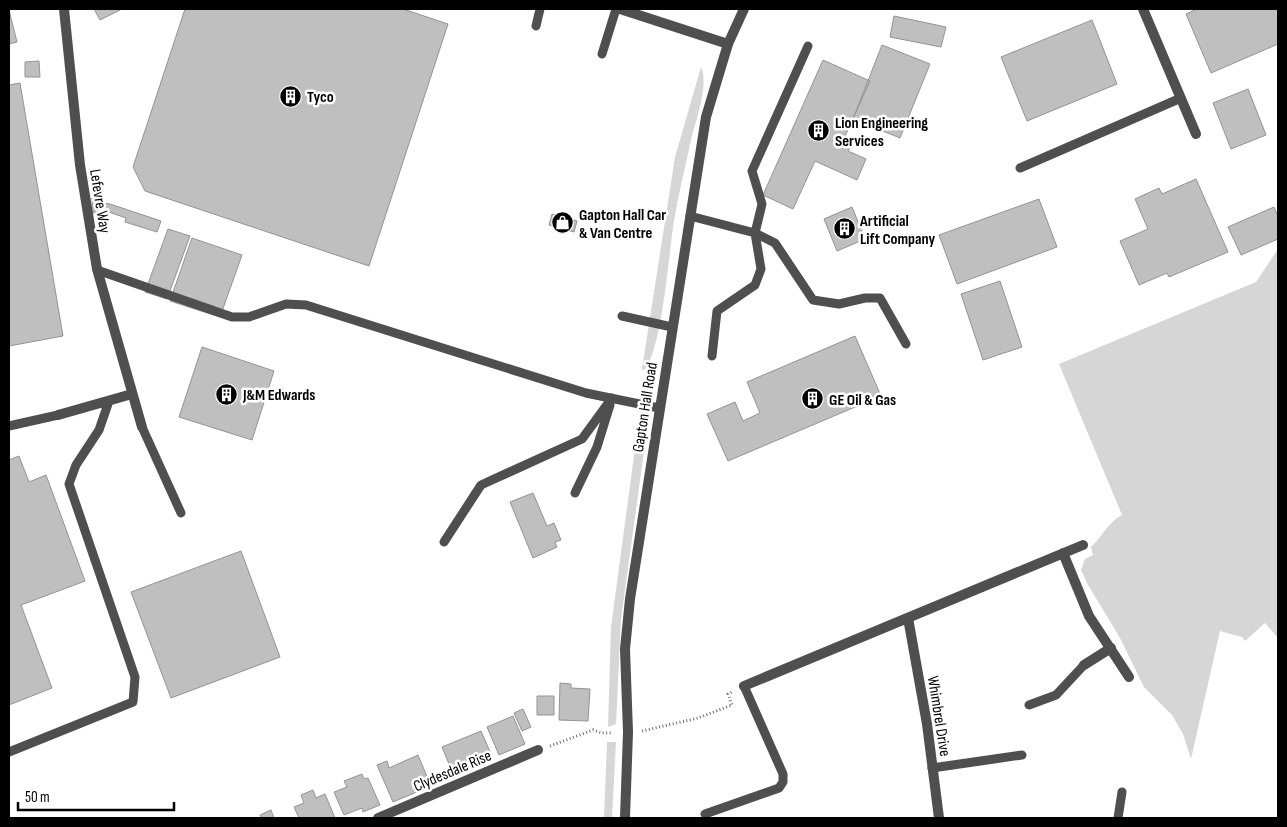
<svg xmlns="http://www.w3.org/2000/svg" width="1287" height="827" font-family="'Sofia Sans Condensed',sans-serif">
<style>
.green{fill:#d6d6d6}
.building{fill:#bfbfbf;stroke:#939393}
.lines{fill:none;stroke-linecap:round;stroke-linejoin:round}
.path{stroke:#717171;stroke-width:3;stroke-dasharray:1 2.5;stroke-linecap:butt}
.service{stroke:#4f4f4f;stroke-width:9}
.minor{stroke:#4f4f4f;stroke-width:10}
.tertiary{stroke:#4f4f4f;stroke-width:10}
.labels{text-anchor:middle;stroke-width:5;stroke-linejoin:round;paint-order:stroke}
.poi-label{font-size:16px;font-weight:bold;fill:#000;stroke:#fff;text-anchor:start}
.street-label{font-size:16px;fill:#000;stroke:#fff}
</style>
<rect width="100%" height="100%" fill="#fff"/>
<path class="green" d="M701,67C710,87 693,127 689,149C684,173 678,196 674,221C669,251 662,351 644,370L642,369L675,157Z
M1278,249V638L1265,623L1245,641L1242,637L1220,631L1191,759L1183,734L1172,715L1144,687L1120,638L1088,585L1081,570L1085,559L1093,555L1091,547C1102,537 1109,521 1122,515L1059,364L1256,282Z
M638,426L644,434L645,444L621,619L616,724L608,727L611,627Z
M607,742H616L612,818H604Z"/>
<path class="building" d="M94,9H122L100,20Z
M185,9H403L448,24L369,266L145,191L133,167Z
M1197,9H1278V44L1211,73L1186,14Z
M9,10L17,42L9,44Z
M894,16L946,27L941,47L890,37Z
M1092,20L1117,84L1027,121L1001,57Z
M882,45L930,64L900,138L853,119Z
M823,60L870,81L842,143L850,147L848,151L866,159L857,180L815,161L793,209L763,195Z
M39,61L40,77H25V62Z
M20,83L63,336L9,346V85Z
M1248,89L1266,135L1231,149L1213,103Z
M1196,179L1228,252L1169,277L1167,273L1139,285L1120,241L1148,229L1135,199L1159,188L1162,194Z
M92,198L102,201V203L110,204L161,221L157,232L125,222L126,218L103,210L104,213H93Z
M1039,199L1057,247L957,284L939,235Z
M852,207L865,239L837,251L824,219Z
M1274,207L1278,216V239L1241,255L1228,227Z
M552,214L577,221L574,232L549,225Z
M168,229L190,236L167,299L145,292Z
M192,238L242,255L220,317L170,301Z
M1000,281L1022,347L983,360L961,294Z
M855,336L881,396L728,461L707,414L735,402L743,421L760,413L747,382Z
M202,347L274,371L252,440L179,417Z
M19,456L29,482L46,475L85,581L21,605L52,688L9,705V460Z
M533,493L547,526L554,523L561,540L555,542L557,547L533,558L510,502Z
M241,551L280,657L171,698L131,592Z
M560,683L571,684V688L590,689L588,721L559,720Z
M537,696H554V715H537Z
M523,709L531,727L522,731L514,713Z
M513,716L525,744L499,755L487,727Z
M481,731L491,754L467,764L469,769L454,776L442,747Z
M418,755L431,786L393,802L377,765L387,761L389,768Z
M362,774L364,779L368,778L380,805L363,812L362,808L344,815L334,792L347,787L344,781Z
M313,790L316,798L325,794L335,818H299L294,807L304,803L301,795Z
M271,810L274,818H261L260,815Z"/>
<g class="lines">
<path class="path" d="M642,731L698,718L732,705L728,694L732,692
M550,746L593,730L602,733H613"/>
<path class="service" d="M536,26L540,9
M602,54L616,9
M1020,168L1181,98
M690,216L755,233L775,243L813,300L839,304L865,298H880L906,344
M97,270L232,317H249L286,304L306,305L586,393L659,408
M622,316L672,327
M712,356L717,311L755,285L761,269L755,233L762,204L752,171L808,46
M9,426L58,415
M142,427L181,513
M575,493L597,447L610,405
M444,542L481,485L582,439L612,398
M1029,705L1056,695L1084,665
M9,752L133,702L135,677L69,484L76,465L99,430L109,401
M932,768L1022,755
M705,814L779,788L783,782V774L744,686
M1118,818L1122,792"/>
<path class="minor" d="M64,9L80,165L97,269L142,427
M620,9L728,44
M1143,9L1196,134
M58,415L132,394
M1063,553L1089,616L1129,677
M908,618L927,724L939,818
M1084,665L1111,648
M744,686L1083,545
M378,818L538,750"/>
<path class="tertiary" d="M625,818L628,732L625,649L630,599L706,117L728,44L744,9"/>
</g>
<defs>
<symbol id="building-disc" viewBox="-11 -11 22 22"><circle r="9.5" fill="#000" stroke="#fff"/><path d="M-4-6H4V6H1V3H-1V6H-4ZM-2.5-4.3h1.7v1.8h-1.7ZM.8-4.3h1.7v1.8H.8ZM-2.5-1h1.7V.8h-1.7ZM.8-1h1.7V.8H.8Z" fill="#fff"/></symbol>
<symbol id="shop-disc" viewBox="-11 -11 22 22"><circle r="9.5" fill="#000" stroke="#fff"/><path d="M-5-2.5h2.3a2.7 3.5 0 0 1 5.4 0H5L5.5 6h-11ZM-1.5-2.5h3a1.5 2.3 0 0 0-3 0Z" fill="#fff"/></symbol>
</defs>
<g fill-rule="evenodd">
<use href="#building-disc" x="278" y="84" width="25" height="25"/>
<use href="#building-disc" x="806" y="118" width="25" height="25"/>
<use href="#shop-disc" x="550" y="210" width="25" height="25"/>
<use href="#building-disc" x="832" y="216" width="25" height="25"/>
<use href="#building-disc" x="214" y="382" width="25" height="25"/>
<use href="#building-disc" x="800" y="386" width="25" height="25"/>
</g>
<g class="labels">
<g class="poi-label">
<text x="307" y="102">Tyco</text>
<text x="835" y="128">Lion Engineering<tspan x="835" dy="18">Services</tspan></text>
<text x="579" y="220">Gapton Hall Car<tspan x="579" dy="18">&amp; Van Centre</tspan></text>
<text x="860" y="226">Artificial<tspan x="860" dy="18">Lift Company</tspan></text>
<text x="243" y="400">J&amp;M Edwards</text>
<text x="829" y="405">GE Oil &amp; Gas</text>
</g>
<g class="street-label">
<text transform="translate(101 201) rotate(81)" y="6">Lefevre Way</text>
<text transform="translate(644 407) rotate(-81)" y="6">Gapton Hall Road</text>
<text transform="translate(940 716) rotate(81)" y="6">Whimbrel Drive</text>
<text transform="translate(452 770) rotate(-23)" y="6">Clydesdale Rise</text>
</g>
</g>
<rect width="1287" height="827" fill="none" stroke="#000000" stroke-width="20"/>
<path d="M18 802v8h156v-8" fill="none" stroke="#000000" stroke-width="2.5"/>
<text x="25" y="802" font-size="15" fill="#000000" stroke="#ffffff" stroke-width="4" paint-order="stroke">50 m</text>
</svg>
